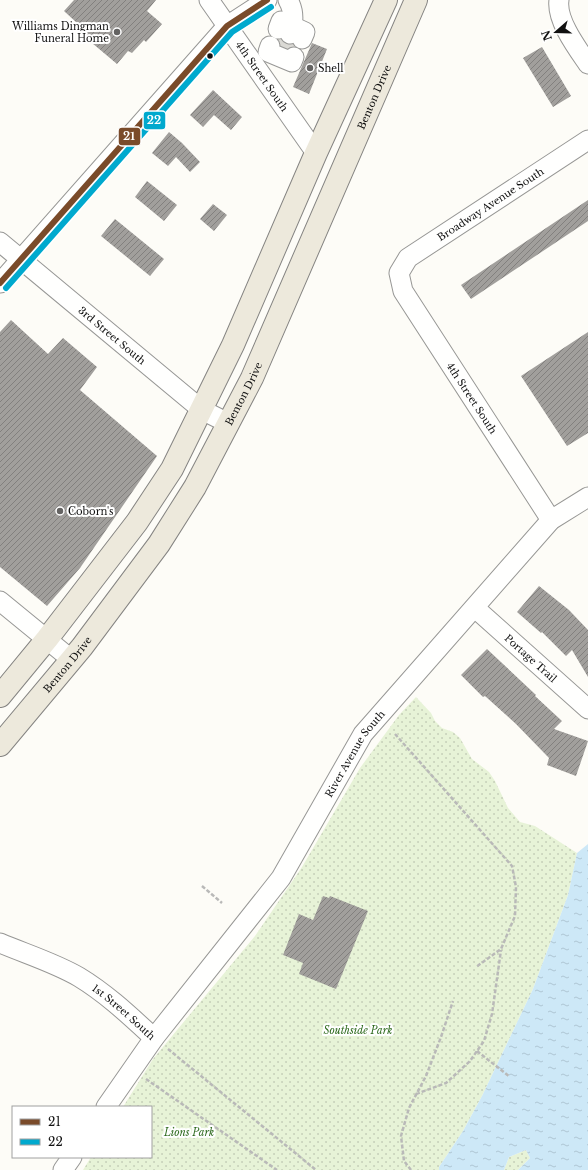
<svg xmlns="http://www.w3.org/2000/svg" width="588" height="1170" font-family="'Libre Baskerville',serif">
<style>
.park{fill:url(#park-dots)}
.water{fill:url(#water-ripples)}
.building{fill:url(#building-hatch)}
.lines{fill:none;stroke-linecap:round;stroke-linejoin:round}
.minor-tunnel{stroke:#dad9d4;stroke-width:19;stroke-dasharray:19 10;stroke-linecap:butt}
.minor-casing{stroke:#979795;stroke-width:21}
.major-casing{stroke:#858482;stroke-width:24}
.path{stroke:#b9b9b8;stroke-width:2.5;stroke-dasharray:4 2;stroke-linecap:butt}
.minor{stroke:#fffffe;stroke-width:19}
.major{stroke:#ede9dc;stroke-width:22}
.bus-1-casing{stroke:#fff;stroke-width:9}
.bus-2-casing{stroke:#fff;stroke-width:9}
.bus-1{stroke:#7a4b2a;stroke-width:6}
.bus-2{stroke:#00a9ce;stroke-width:6}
.poi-dot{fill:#646362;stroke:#fff;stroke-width:1.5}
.bus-dot{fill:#111;stroke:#fff;stroke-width:1.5}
.labels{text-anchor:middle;stroke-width:4;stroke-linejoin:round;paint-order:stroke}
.poi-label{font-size:10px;fill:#111;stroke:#fff;text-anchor:start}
.street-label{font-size:10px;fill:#111;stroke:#fff}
.park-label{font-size:10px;font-style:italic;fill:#2f6b1f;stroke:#fff}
.line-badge{stroke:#fff;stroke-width:1.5}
.badge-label{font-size:11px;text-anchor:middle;font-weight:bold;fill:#fff}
</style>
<defs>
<pattern id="park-dots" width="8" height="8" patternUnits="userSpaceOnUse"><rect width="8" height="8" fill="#e7f3d7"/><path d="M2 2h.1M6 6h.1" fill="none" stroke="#c5cfb8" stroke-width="1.8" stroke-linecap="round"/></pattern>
<pattern id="water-ripples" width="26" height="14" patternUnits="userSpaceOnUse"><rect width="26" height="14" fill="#cde8f7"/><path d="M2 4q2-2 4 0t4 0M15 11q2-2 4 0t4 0" fill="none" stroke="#afc6d3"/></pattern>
<pattern id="building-hatch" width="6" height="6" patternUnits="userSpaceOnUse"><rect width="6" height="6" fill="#a19f9c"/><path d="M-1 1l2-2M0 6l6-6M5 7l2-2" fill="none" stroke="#82807e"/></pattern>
</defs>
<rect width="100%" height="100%" fill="#fdfcf7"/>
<path class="park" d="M416,697L431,713L435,721L442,728L453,732L460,738L472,759L489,772L495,781L508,808L520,822L535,826L577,853L568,895L533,989L482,1096L463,1131L439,1167V1170H83L91,1157H151V1107H123L153,1059L255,936L302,867L360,768L399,715Z
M526,1150L530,1158L518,1170H504L509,1157Z"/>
<path class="water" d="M588,844V1170H518L530,1158L526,1150L509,1157L504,1170H439V1167L463,1131L482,1096L533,989L568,895L577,853Z"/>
<path class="building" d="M74,0H156L147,11L162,24L146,42L144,40L132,53L128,51L117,64L73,27L77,23L64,11Z
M312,43L327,49L309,94L293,87Z
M542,47L571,96L553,107L523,58Z
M213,90L242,117L231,130L214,115L203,127L190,115Z
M169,132L182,143L200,162L190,172L176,157L168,166L152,153Z
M147,181L177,205L164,221L135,197Z
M588,200V221L471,299L461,285Z
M213,204L227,215L214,231L200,219Z
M115,219L164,259L150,276L101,236Z
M11,320L48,354L63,338L97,367L80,390L157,456L80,568L47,606L0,567V332Z
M588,332V433L567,446L521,376Z
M539,586L569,610L588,630V677L572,650L566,656L542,632L541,633L517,612Z
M487,649L536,695L535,696L562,721L554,729L588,741L576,776L547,765L549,758L516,724L485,696L483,697L461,675Z
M323,896L329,898L330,896L368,911L336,989L299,974L303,963L283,955L299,914L313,920Z"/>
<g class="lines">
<path class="minor-tunnel" d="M282,51L290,34"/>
<defs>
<g id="minor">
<path id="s1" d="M209,0L316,153"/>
<path d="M288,0C294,10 294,22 290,34"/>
<path d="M559,0C556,20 577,48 588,64"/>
<path d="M278,29L281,21L305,32L302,39"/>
<path d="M270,46L268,52L292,62L294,57"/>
<path id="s2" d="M0,242L202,410L228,423"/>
<path d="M0,283L227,26L267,0"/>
<path id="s3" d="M551,520L403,291L399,273L408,258L588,140"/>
<path d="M0,601L72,660"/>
<path id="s4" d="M475,608L588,709"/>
<path id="s5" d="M0,943C26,954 55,963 79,977C107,994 130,1016 154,1038"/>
<path id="s6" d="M106,1107L154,1038L281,878L363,734L551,520L588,497"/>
<path d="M63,1170L72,1157"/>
</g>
<g id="major">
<path d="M0,696L47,639L137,522L172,469L233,345L316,153L386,0"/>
<path id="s7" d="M0,745L82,647L159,544L195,487L252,378L416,0"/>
</g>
</defs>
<use href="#minor" class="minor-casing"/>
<use href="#major" class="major-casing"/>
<path class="path" d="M395,734L512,866L516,887L515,916L501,949L476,967
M202,886L222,903
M168,1049L316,1170
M477,1051L510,1077
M146,1079L277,1170
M416,1094L446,1083L470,1061L484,1041L492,1014L501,950
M411,1170L404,1161L401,1136L409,1108L426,1076L441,1037L453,1001"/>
<use href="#minor" class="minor"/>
<use href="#major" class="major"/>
<defs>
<path id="bus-1" d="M0,283L227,26L267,0"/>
<path id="bus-2" d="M6,288L232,32L271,7"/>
</defs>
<use href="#bus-1" class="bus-1-casing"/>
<use href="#bus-2" class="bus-2-casing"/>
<use href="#bus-1" class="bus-1"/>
<use href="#bus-2" class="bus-2"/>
</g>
<g class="poi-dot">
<circle cx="117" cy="32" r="4"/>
<circle cx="310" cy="68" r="4"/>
<circle cx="60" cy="511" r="4"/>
</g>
<circle class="bus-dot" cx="210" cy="56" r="3.5"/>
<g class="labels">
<g class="poi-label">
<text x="109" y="30" text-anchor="end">Williams Dingman<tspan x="109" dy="12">Funeral Home</tspan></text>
<text x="318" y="72">Shell</text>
<text x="68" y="515">Coborn's</text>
</g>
<g class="street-label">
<text dy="4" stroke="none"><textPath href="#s1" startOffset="93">4th Street South</textPath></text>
<text dy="4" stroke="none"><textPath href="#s7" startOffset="753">Benton Drive</textPath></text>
<text dy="4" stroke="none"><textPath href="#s3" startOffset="407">Broadway Avenue South</textPath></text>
<text dy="4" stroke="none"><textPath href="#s2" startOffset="146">3rd Street South</textPath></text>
<text dy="4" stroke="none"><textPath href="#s7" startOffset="429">Benton Drive</textPath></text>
<text transform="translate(472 398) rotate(57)" y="4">4th Street South</text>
<text dy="4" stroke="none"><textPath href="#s4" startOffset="75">Portage Trail</textPath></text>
<text dy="4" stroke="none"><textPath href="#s7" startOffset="105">Benton Drive</textPath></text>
<text dy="4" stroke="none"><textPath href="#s6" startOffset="433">River Avenue South</textPath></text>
<text dy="4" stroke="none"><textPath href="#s5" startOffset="143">1st Street South</textPath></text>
</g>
<g class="park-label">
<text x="358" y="1034">Southside Park</text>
<text x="189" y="1136">Lions Park</text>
</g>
</g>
<g class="line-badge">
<rect x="143" y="111" width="23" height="19" rx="4" fill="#00a9ce"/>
<rect x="118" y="127" width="23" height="19" rx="4" fill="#7a4b2a"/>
</g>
<g class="badge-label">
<text x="154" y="124">22</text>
<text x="129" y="140">21</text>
</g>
<rect x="12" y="1106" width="140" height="52" fill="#ffffff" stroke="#a0a0a0"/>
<rect x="20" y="1119" width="20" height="6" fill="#7a4b2a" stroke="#a0a0a0"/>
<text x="48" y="1126" font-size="12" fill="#111111">21</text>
<rect x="20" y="1139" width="20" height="6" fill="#00a9ce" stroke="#a0a0a0"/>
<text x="48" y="1146" font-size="12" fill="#111111">22</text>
<g transform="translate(556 32) rotate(250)" stroke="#ffffff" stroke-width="3" paint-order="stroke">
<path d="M0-3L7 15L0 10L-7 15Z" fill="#111111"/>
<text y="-6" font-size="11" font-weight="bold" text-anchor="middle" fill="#111111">N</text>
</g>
</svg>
